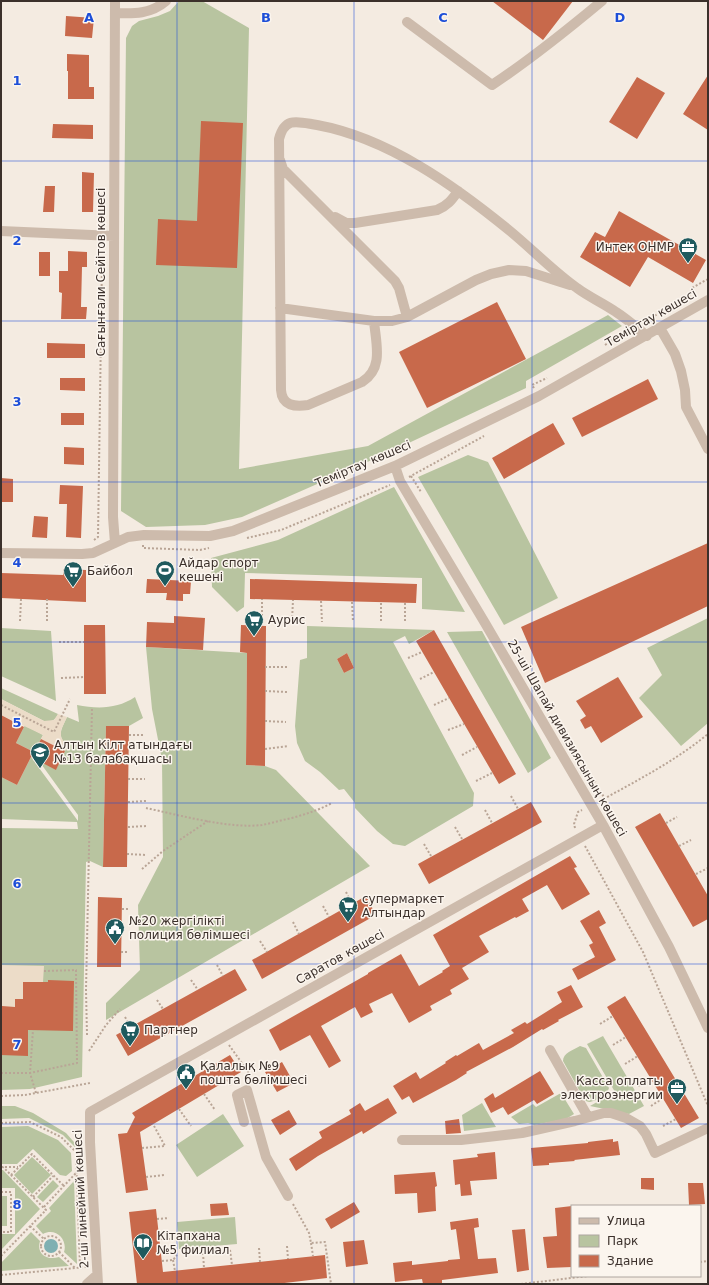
<svg xmlns="http://www.w3.org/2000/svg" width="709" height="1285" font-family="'DejaVu Sans',sans-serif">
<style>
.green{fill:#b8c4a0;fill-rule:evenodd}
.plaza{fill:#ecdcc8}
.water{fill:#7fb0b2}
.building{fill:#c8694b}
.lines{fill:none;stroke-linecap:round;stroke-linejoin:round}
.path{stroke:#b9a596;stroke-width:2;stroke-dasharray:2 2;stroke-linecap:butt}
.minor{stroke:#cdbbac;stroke-width:10}
.grid{fill:none;stroke:#1d4ed8;stroke-width:1;stroke-opacity:0.55}
.labels{text-anchor:middle;stroke-width:3;stroke-linejoin:round;paint-order:stroke}
.poi-label{font-size:12px;fill:#3b302b;stroke:#fbf5ee;text-anchor:start}
.street-label{font-size:12px;fill:#3b302b;stroke:#fbf5ee}
.grid-label{font-size:13px;text-anchor:middle;font-weight:bold;fill:#1d4ed8;stroke:#fbf5ee;stroke-width:3;stroke-linejoin:round;paint-order:stroke}
</style>
<rect width="100%" height="100%" fill="#f4ebe1"/>
<path class="green" d="M179,1H202L249,28L239,469L368,446L608,315L622,326L526,381V388L381,456L242,517L205,525L146,527L121,511L126,38L132,26L139,21L158,16L170,11Z
M468,455L488,462L558,598L504,625L418,477Z
M394,487L465,612L422,609V578L245,573L244,607L237,612L212,587L211,558L278,540Z
M708,618V723L681,746L639,698L662,675L647,648Z
M307,626L434,630L409,644L405,636L393,642L474,793L473,806L405,846L393,844L377,831L355,808V803L344,789L339,790L320,772L305,761L297,743L295,726L300,660L307,658ZM347,653L354,668L344,673L337,659Z
M1,628L51,631L56,701L1,676Z
M482,631L551,758L528,773L447,632Z
M146,647L247,653L246,765L265,766L276,770L370,866L106,1020V1003L140,970L138,905L163,857L162,760L152,709Z
M1,688L58,714C55,721 51,722 44,721L1,699Z
M135,697L143,718L129,726H106L103,867L90,861L86,862L82,1077L30,1089L1,1090V828L78,829L77,822L1,819V777L17,785L31,757L78,821V815L39,761L56,769L67,747C57,735 61,730 67,717L79,722L77,705C98,709 117,709 135,697Z
M25,725L43,735L34,752L16,743Z
M603,1036L644,1106L629,1114L590,1106L615,1092L587,1044Z
M580,1046L586,1048L609,1088C608,1094 596,1101 590,1102C587,1102 586,1101 584,1099L563,1061C563,1053 573,1050 580,1046Z
M561,1093L574,1114L566,1119L534,1125L528,1123L519,1124L511,1117L533,1104L536,1107Z
M482,1103L496,1127L464,1131L462,1115Z
M1,1106H15L33,1113L66,1133L80,1149L81,1166H79L77,1149L63,1135L29,1118L1,1119Z
M223,1114L244,1146L197,1177L176,1145Z
M28,1126L58,1140L71,1153L72,1171L66,1176L60,1175L33,1149L17,1164H1V1127Z
M32,1157L51,1175L32,1194L14,1175Z
M1,1170H3L40,1209L1,1250V1234H15V1188H1Z
M53,1180L59,1186L43,1202L37,1197Z
M74,1181L77,1264L64,1252C68,1240 56,1227 43,1234L36,1226L51,1211L49,1208Z
M1,1196H7V1226H1Z
M235,1217L237,1244L179,1249L177,1222Z
M31,1232L40,1241C36,1254 47,1261 59,1257L69,1266L1,1271V1263Z"/>
<path class="plaza" d="M1,699L44,721L54,720L58,714L67,717L61,730V737L67,747L65,751L41,739L43,735L1,715Z
M1,965L44,966L43,982H23V999H15V1007H2V1030Z"/>
<path class="water" d="M44 1246a7 7 0 1 1 14 0a7 7 0 1 1-14 0Z"/>
<path class="building" d="M492,1H573L543,40Z
M66,16L94,18L92,38L65,36Z
M67,54L89,55V87H94V99H68V71H67Z
M708,75V130L683,114Z
M637,77L665,93L637,139L609,122Z
M201,121L243,123L237,268L156,265L158,219L197,221Z
M53,124L93,125V139L52,138Z
M82,172L94,173L93,212H82Z
M45,186H55L54,212H43Z
M619,211L706,260L693,283L648,257L630,287L580,257L595,232L605,237Z
M68,251L87,252V267H82L81,307H87L86,319H61L62,293L59,292V271H68Z
M39,252H50V276H39Z
M497,302L526,359L427,408L399,352Z
M47,343L85,344V358H47Z
M60,378H85V391L60,390Z
M648,379L658,399L582,437L572,418Z
M61,413H84V425H61Z
M553,423L565,444L504,479L492,458Z
M64,447L84,448V465L64,464Z
M1,478L13,479V502H1Z
M60,485L83,486L81,538L66,537L67,504H59Z
M34,516L48,517L47,538L32,537Z
M708,543V606L545,683L521,627Z
M63,569L86,570V602L1,598V573L63,575Z
M147,579L191,581L190,594H183V601L166,600L167,593H146Z
M250,579L417,584L416,603L250,599Z
M174,616L205,618L203,650L146,647L147,622L174,623Z
M84,625H105L106,694H84Z
M241,625L266,626L265,766L246,765L247,653L240,652Z
M434,630L516,774L499,784L416,641Z
M347,653L354,668L344,673L337,659Z
M618,677L643,717L601,743L591,726L585,729L580,720L586,716L576,701Z
M1,715L24,727L16,743L34,752L41,739L65,751L56,770L31,757L17,785L1,777Z
M106,726H129L127,867H103Z
M531,802L542,822L429,884L418,864Z
M660,813L708,896V919L693,927L635,827Z
M570,856L577,867L574,868L590,894L562,910L547,885L522,899L529,911L516,918L515,917L479,936L489,952L462,968L469,979L450,990L452,994L430,1006L432,1010L409,1023L392,993L369,1004L373,1012L361,1018L355,1007L321,1026L341,1061L329,1068L310,1035L280,1051L269,1030L368,974V973L401,954L419,986L443,972L442,971L450,966L433,935Z
M366,896L376,915L262,979L252,960Z
M98,897L122,898L121,967H97Z
M599,910L606,923L599,927L616,960L578,980L572,969L595,957L589,945L593,943L580,921Z
M235,969L247,990L128,1056L116,1035Z
M48,980L74,981L73,1031L28,1030V1056L1,1055L2,1006L15,1007V999H23V982H48Z
M571,985L583,1007L558,1020L559,1021L543,1030L542,1029L513,1047L466,1072L467,1073L456,1080L413,1103L409,1096L402,1100L393,1086L416,1072L420,1079L446,1063L445,1062L456,1055L457,1056L479,1043L483,1050L514,1033L511,1030L525,1022L527,1024L562,1002L557,992Z
M625,996L699,1118L681,1128L607,1007Z
M230,1055L241,1072L140,1132L148,1190L126,1193L118,1134L127,1133L135,1117L132,1113Z
M282,1062L294,1083L277,1092L265,1072Z
M540,1071L554,1094L537,1104L534,1100L508,1115L503,1107L491,1113L484,1099L493,1093L495,1098Z
M388,1098L397,1113L363,1134L362,1131L318,1156L296,1171L289,1159L322,1138L319,1132L351,1114L349,1110L360,1103L365,1111Z
M289,1110L297,1124L280,1135L271,1120Z
M459,1119L461,1133L446,1134L445,1121Z
M613,1139V1142L618,1141L620,1155L574,1160L575,1161L549,1163V1165L533,1166L531,1148L588,1143V1142Z
M495,1152L497,1179L470,1181L472,1195L461,1196L460,1184L455,1185L453,1160L478,1157L477,1154Z
M435,1172L437,1186L435,1187L436,1211L418,1213L417,1193L395,1194L394,1175Z
M641,1178H654V1190L641,1189Z
M688,1183H703L705,1204L689,1205Z
M354,1202L360,1212L331,1229L325,1219Z
M227,1203L229,1215L211,1216L210,1204Z
M572,1206V1267L547,1268L543,1237L557,1236L555,1208Z
M156,1209L163,1272L325,1255L327,1278L276,1284H137L129,1212Z
M478,1218L479,1227L474,1228L478,1259L496,1258L498,1273L442,1280V1283L429,1284H423L422,1279L395,1282L393,1263L412,1261V1265L448,1261V1260L460,1259L456,1229L451,1230L450,1222Z
M525,1229L529,1270L517,1272L512,1230Z
M364,1240L368,1264L346,1267L343,1242Z"/>
<g class="lines">
<path class="path" d="M688,299L692,288L708,279
M644,321L658,314
M605,345L625,332
M534,388L532,385L547,378
M411,476L421,492
M409,477L484,436
M247,538L281,530L390,485
M94,540L98,537L102,262
M143,545V548L200,550L209,548
M321,601L322,622
M352,602L353,622
M381,603V622
M405,603V623
M262,620V599
M20,621L21,599
M47,621V599
M292,621L293,600
M59,642H84
M408,658L422,652
M265,667H288
M61,678L84,677
M420,679L434,672
M265,691L287,692
M1,705L54,732L70,699
M434,705L449,698
M265,721L286,722
M448,730L464,724
M129,735H144
M265,749L288,746
M462,755L477,747
M129,757L145,756
M588,777L593,778L605,799
M128,779H145
M476,781L492,773
M511,796L518,809
M600,801C638,780 675,761 708,734
M128,802L146,801
M146,808C179,815 229,829 262,825C272,823 282,820 292,818C306,814 319,810 332,803
M485,810L492,823
M666,823L677,817
M128,827L147,826
M455,827L462,839
M575,828L574,824L578,812L582,810
M424,844L431,856
M585,846L643,952L708,1106
M679,846L691,840
M127,854L147,855
M142,869L163,851L208,821
M696,874L708,868
M346,892L352,904
M323,906L329,917
M122,909H128
M293,922L299,934
M260,941L267,952
M121,952H127
M217,965L223,976
M191,980L198,990
M157,1000L163,1009
M125,1017L131,1027
M600,1024L613,1016
M87,1035L86,990L92,708
M229,1045L249,1073L247,1080
M613,1045L626,1037
M89,1051L106,1025L120,1009
M625,1064L638,1056
M1,1073H30L33,1030
M228,1080L231,1086
M638,1086L651,1079
M36,1093L30,1073L77,1063L76,970L44,971
M204,1094L215,1110
M1,1096L25,1095L90,1083
M651,1106L663,1098
M179,1109L191,1126
M1,1123L30,1122L61,1137L76,1152L80,1267
M663,1126L676,1119
M142,1148L165,1146L153,1124
M1,1167H18
M11,1175L32,1154L64,1186
M146,1177L165,1175
M1,1192H11V1232H1
M33,1197L53,1176
M293,1204L309,1233L311,1243L325,1242L331,1284
M44,1207L76,1173
M157,1219L169,1218
M30,1226L44,1239
M41 1246a10 10 0 1 1 20 0a10 10 0 1 1-20 0Z
M160,1239H170
M311,1243L313,1256
M287,1246L288,1259
M259,1248L260,1262
M230,1250L232,1265
M59,1252L75,1268
M203,1253L204,1268
M1,1256L46,1210L3,1167
M173,1260L175,1271
M162,1261L173,1260L177,1255
M700,1262L708,1261
M1,1275L86,1267V1269
M521,1284L588,1276"/>
<path class="minor" d="M115,13C134,14 151,14 166,1
M407,22L492,85C530,60 566,31 602,1
M280,160L283,169L395,281L399,288L407,317
M335,217L346,223H355L437,210C447,206 452,200 458,191
M1,231L114,236
M280,308L374,321H392L407,317L476,280L491,274L509,270L526,271L570,285
M374,321C376,344 384,368 362,382L308,405C295,407 282,406 281,390L279,139C285,116 298,122 317,125C388,138 455,186 510,231C532,249 554,272 577,288C589,297 603,303 616,312C627,319 637,328 647,336
M660,328L675,354L681,371L685,390L686,407L708,449
M395,466L400,481L485,623L603,825L669,947L708,1028
M115,543L113,517L115,1
M1,553L82,554L93,553L128,537L144,535L210,536L233,531L395,466L539,396L708,300
M550,1050L588,1117
M244,1122L237,1095L247,1090L266,1157L288,1196
M402,1140H461L522,1133L575,1121L604,1113H611L626,1118L640,1126L646,1134L655,1153L708,1128
M87,1284L97,1275
M98,1284L90,1142V1112L603,825"/>
</g>
<path class="grid" d="M177,1V1284M354,1V1284M532,1V1284M1,161H708M1,321H708M1,482H708M1,642H708M1,803H708M1,964H708M1,1124H708"/>
<defs>
<symbol id="office-pin" viewBox="-11 -11 22 30"><path d="M0 17L-7.5 6A9.5 9.5 0 1 1 7.5 6Z" fill="#1f5a5e" stroke="#fbf5ee"/><path d="M-6-3h4V-5.5h4V-3h4V5H-6ZM-1-4.5V-3h2v-1.5ZM-6 0V1H6V0Z" fill="#fff"/></symbol>
<symbol id="stadium-pin" viewBox="-11 -11 22 30"><path d="M0 17L-7.5 6A9.5 9.5 0 1 1 7.5 6Z" fill="#1f5a5e" stroke="#fbf5ee"/><path d="M0-5a6.5 5 0 1 0 0 10a6.5 5 0 1 0 0-10ZM-3.5-1.8h7v3.6h-7Z" fill="#fff"/></symbol>
<symbol id="supermarket-pin" viewBox="-11 -11 22 30"><path d="M0 17L-7.5 6A9.5 9.5 0 1 1 7.5 6Z" fill="#1f5a5e" stroke="#fbf5ee"/><path d="M-6-5.5h2.5l.6 2H6L4.5 2H-2.5L-4.4-4H-6ZM-1.5 3.2a1.3 1.3 0 1 0 .1 0ZM3 3.2a1.3 1.3 0 1 0 .1 0Z" fill="#fff"/></symbol>
<symbol id="school-pin" viewBox="-11 -11 22 30"><path d="M0 17L-7.5 6A9.5 9.5 0 1 1 7.5 6Z" fill="#1f5a5e" stroke="#fbf5ee"/><path d="M0-5L7-2L0 1L-7-2ZM-4 1L0 2.5L4 1V4Q0 6-4 4Z" fill="#fff"/></symbol>
<symbol id="civic-pin" viewBox="-11 -11 22 30"><path d="M0 17L-7.5 6A9.5 9.5 0 1 1 7.5 6Z" fill="#1f5a5e" stroke="#fbf5ee"/><path d="M-.6-6.5H3V-4.5H.6V-3L4-1V1h2V6H-6V1h2V-1L-.6-3ZM-1.2 2.5V6h2.4V2.5Z" fill="#fff"/></symbol>
<symbol id="library-pin" viewBox="-11 -11 22 30"><path d="M0 17L-7.5 6A9.5 9.5 0 1 1 7.5 6Z" fill="#1f5a5e" stroke="#fbf5ee"/><path d="M-6-4Q-3-5.5-.7-3.5V5Q-3 3-6 4ZM6-4Q3-5.5 .7-3.5V5Q3 3 6 4Z" fill="#fff"/></symbol>
</defs>
<g fill-rule="evenodd">
<use href="#office-pin" x="677" y="236" width="22" height="30"/>
<use href="#stadium-pin" x="154" y="559" width="22" height="30"/>
<use href="#supermarket-pin" x="62" y="560" width="22" height="30"/>
<use href="#supermarket-pin" x="243" y="609" width="22" height="30"/>
<use href="#school-pin" x="29" y="741" width="22" height="30"/>
<use href="#supermarket-pin" x="337" y="895" width="22" height="30"/>
<use href="#civic-pin" x="104" y="917" width="22" height="30"/>
<use href="#supermarket-pin" x="119" y="1019" width="22" height="30"/>
<use href="#civic-pin" x="175" y="1062" width="22" height="30"/>
<use href="#office-pin" x="666" y="1077" width="22" height="30"/>
<use href="#library-pin" x="132" y="1232" width="22" height="30"/>
</g>
<g class="labels">
<g class="poi-label">
<text x="674" y="251" text-anchor="end">Интек ОНМР</text>
<text x="179" y="567">Айдар спорт<tspan x="179" dy="14">кешені</tspan></text>
<text x="87" y="575">Байбол</text>
<text x="268" y="624">Аурис</text>
<text x="54" y="749">Алтын Кілт атындағы<tspan x="54" dy="14">№13 балабақшасы</tspan></text>
<text x="362" y="903">супермаркет<tspan x="362" dy="14">Алтындар</tspan></text>
<text x="129" y="925">№20 жергілікті<tspan x="129" dy="14">полиция бөлімшесі</tspan></text>
<text x="144" y="1034">Партнер</text>
<text x="200" y="1070">Қалалық №9<tspan x="200" dy="14">пошта бөлімшесі</tspan></text>
<text x="663" y="1085" text-anchor="end">Касса оплаты<tspan x="663" dy="14">электроэнергии</tspan></text>
<text x="157" y="1240">Кітапхана<tspan x="157" dy="14">№5 филиал</tspan></text>
</g>
<g class="street-label">
<text transform="translate(101 272) rotate(-90)" y="4">Сағынғали Сейітов көшесі</text>
<text transform="translate(651 318) rotate(-30)" y="4">Теміртау көшесі</text>
<text transform="translate(363 464) rotate(-23)" y="4">Теміртау көшесі</text>
<text transform="translate(567 738) rotate(60)" y="4">25-ші Шапай дивизиясының көшесі</text>
<text transform="translate(340 957) rotate(-29)" y="4">Саратов көшесі</text>
<text transform="translate(81 1199) rotate(-93)" y="4">2-ші линейний көшесі</text>
</g>
</g>
<g class="grid-label">
<text x="89" y="22">A</text>
<text x="266" y="22">B</text>
<text x="443" y="22">C</text>
<text x="620" y="22">D</text>
<text x="17" y="85">1</text>
<text x="17" y="245">2</text>
<text x="17" y="406">3</text>
<text x="17" y="567">4</text>
<text x="17" y="727">5</text>
<text x="17" y="888">6</text>
<text x="17" y="1049">7</text>
<text x="17" y="1209">8</text>
</g>
<rect width="709" height="1285" fill="none" stroke="#3b302b" stroke-width="4"/>
<rect x="571" y="1205" width="130" height="72" fill="#fbf5ee" stroke="#aea6a0"/>
<rect x="579" y="1218" width="20" height="6" fill="#cdbbac" stroke="#aea6a0"/>
<text x="607" y="1225" font-size="12" fill="#3b302b">Улица</text>
<rect x="579" y="1235" width="20" height="12" fill="#b8c4a0" stroke="#aea6a0"/>
<text x="607" y="1245" font-size="12" fill="#3b302b">Парк</text>
<rect x="579" y="1255" width="20" height="12" fill="#c8694b" stroke="#aea6a0"/>
<text x="607" y="1265" font-size="12" fill="#3b302b">Здание</text>
</svg>
